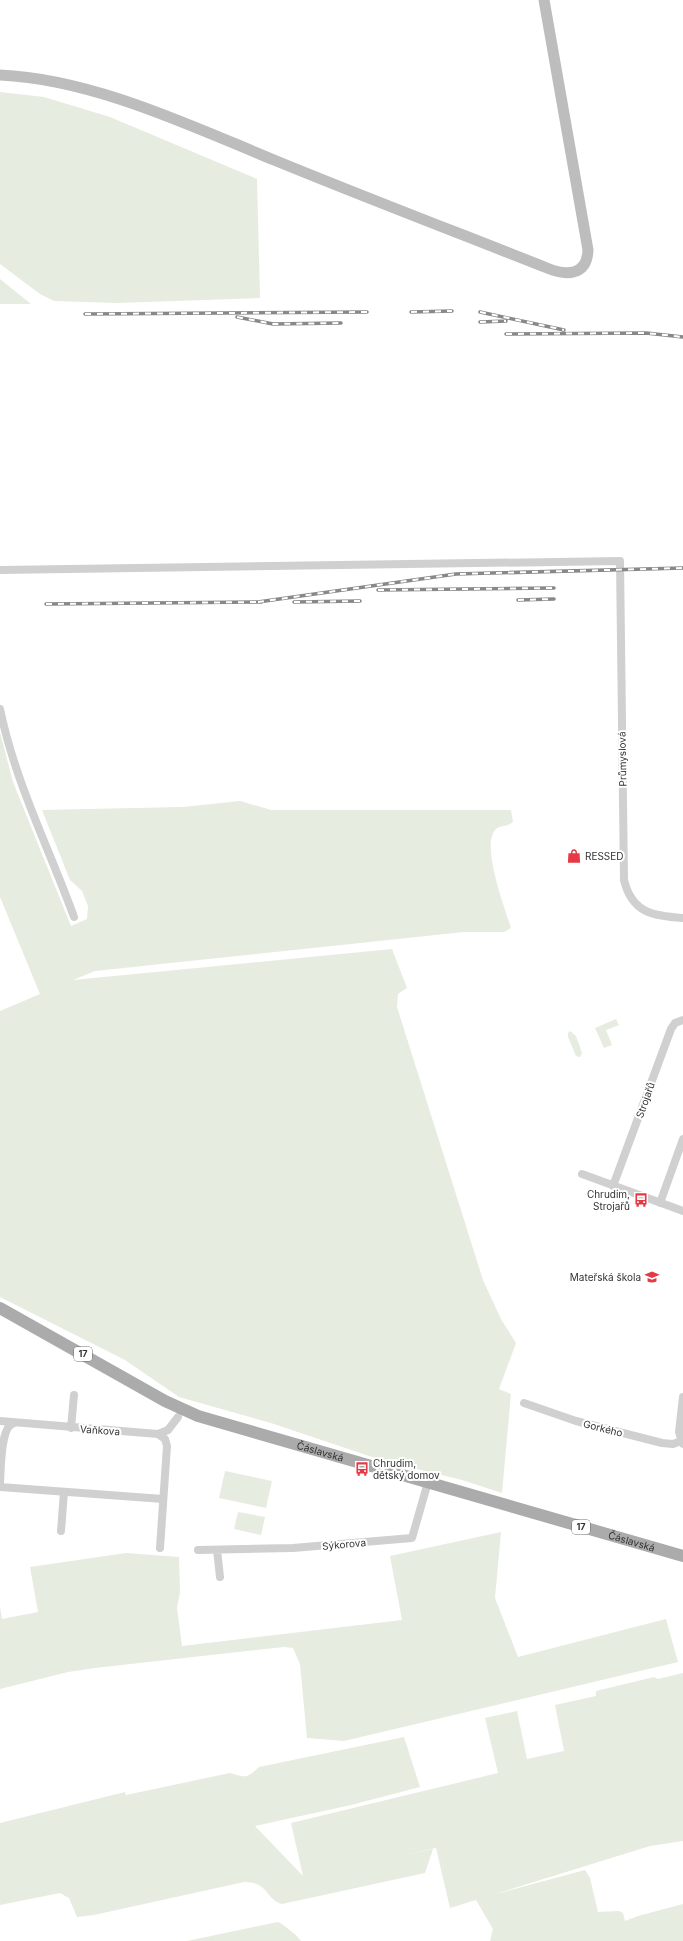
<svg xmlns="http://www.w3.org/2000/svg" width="683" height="1941" font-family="Inter,sans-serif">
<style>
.green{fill:#e6ecdf}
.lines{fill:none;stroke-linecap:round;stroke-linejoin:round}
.street{stroke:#d0d0d0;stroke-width:8}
.secondary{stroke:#bdbdbd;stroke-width:11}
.primary{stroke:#ababab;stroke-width:12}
.rail-casing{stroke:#888;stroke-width:3.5}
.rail{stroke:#fff;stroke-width:2;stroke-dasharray:6;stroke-linecap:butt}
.labels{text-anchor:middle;stroke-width:4;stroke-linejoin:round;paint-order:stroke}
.shield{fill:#fff;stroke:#707070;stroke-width:1}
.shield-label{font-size:9px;font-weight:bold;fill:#333}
.street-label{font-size:10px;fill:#333;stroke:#fff}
.poi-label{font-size:10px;fill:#333;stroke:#fff;text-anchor:start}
</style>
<rect width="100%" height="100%" fill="#fff"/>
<path class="green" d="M0,92L44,97L110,117L257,179L260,298L117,303L54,301L40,294L0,264Z
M0,279L31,304H0Z
M0,732L13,782L71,926L87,919L88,906L82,891L70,880L42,810L183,807L240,801L271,810H511L513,822C507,827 500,825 496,829C480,844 505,908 511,928L504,932H464L95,971L73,980L392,949L407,988L398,994L397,1007L483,1280L501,1319L516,1343L499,1389L511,1394L502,1493L462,1480L384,1461L271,1423L179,1397L125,1360L0,1297V1011L40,994L0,897Z
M616,1019L619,1025L606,1030L612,1045L604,1048L595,1028Z
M570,1031L576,1036L582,1053L580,1057L576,1056L568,1037V1033Z
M225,1471L272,1481L266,1508L219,1498Z
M238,1512L265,1517L261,1535L234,1529Z
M501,1532L495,1598L518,1657L666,1619L678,1662L344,1741L307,1738L300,1664L293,1648L284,1647L95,1668L68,1672L0,1689V1607L2,1619L38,1612L30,1567L126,1553L179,1557L180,1592L177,1608L182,1646L402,1620L390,1556Z
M683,1673V1841L650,1846L492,1895L585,1870L590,1878L598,1912L619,1911L623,1913L625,1921L638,1916L683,1904V1941H490L493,1929L476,1900L450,1908L436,1848L394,1857L433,1849L425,1873L282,1904C265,1899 269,1882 244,1882L94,1915L77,1917L69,1898L60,1893L0,1905V1823L125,1792L126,1795L230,1773C246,1778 247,1778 259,1767L404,1737L420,1787L351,1805L255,1826L303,1876L291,1823L498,1773L485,1718L517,1711L527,1759L564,1751L555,1705L596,1696V1691L654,1677L658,1679Z
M278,1922C283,1924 298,1936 301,1941H187Z"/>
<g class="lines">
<path class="street" d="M0,570L620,561L624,880C632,913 653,916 683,918
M0,709C15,782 49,848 74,917
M582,1174L683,1211
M613,1186L671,1029L675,1023L683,1020
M660,1203L683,1139
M683,1397L679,1432L683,1444
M524,1403L576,1421L662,1443L673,1444L681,1441
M0,1421L158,1434L168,1430L178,1417
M71,1428L74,1395
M158,1434L165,1439L167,1446L160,1548
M0,1483C1,1470 0,1426 14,1423
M0,1487L163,1499
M61,1531L64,1492
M198,1550L293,1548L412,1538L428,1482
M217,1550L220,1577"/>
<path class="secondary" d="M0,75C92,79 189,125 274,160C364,197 456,232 547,268C566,276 587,276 588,250L544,0"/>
<path class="primary" id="s1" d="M0,1308L165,1401L198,1416L683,1556"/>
<defs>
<path id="rail" d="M411,312L452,311
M480,312L564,330
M85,314L367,312
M237,317L273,324L341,323
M480,322L506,321
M506,334L646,333L683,337
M378,590L554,588
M518,600L554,599
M258,602L456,574L683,568
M294,602L360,601
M46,604L262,602"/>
</defs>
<use href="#rail" class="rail-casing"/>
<use href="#rail" class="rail"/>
</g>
<defs>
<symbol id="shop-bare" viewBox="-9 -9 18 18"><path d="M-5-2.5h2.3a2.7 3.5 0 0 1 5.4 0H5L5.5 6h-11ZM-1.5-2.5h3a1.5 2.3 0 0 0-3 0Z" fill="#e63946" stroke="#fff" stroke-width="2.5" paint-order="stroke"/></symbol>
<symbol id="bus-bare" viewBox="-9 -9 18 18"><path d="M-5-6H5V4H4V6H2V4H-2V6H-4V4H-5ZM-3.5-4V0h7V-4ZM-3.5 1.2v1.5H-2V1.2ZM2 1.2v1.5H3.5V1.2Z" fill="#e63946" stroke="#fff" stroke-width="2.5" paint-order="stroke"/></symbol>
<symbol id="school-bare" viewBox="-9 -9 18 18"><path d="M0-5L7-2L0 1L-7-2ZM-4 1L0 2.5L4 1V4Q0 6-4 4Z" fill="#e63946" stroke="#fff" stroke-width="2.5" paint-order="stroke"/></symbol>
</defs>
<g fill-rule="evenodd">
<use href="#shop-bare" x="564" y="846" width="20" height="20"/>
<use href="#bus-bare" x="631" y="1190" width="20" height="20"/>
<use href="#school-bare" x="642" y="1267" width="20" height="20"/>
<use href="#bus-bare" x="352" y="1459" width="20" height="20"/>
</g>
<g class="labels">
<g class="shield">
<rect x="74" y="1347" width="18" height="14" rx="3"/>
<rect x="572" y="1520" width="18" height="14" rx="3"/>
</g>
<g class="shield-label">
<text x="83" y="1357">17</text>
<text x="581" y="1530">17</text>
</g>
<g class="street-label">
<text transform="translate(622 759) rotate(-91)" y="4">Průmyslová</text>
<text transform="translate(645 1100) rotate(-70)" y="4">Strojařů</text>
<text transform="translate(603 1428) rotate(14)" y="4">Gorkého</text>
<text transform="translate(100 1430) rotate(4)" y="4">Vaňkova</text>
<text dy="4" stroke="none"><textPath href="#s1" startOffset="353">Čáslavská</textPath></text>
<text dy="4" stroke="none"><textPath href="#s1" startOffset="677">Čáslavská</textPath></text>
<text transform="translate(344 1544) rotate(-5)" y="4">Sýkorova</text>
</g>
<g class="poi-label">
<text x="585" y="860">RESSED</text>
<text x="630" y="1198" text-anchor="end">Chrudim,<tspan x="630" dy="12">Strojařů</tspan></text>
<text x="641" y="1281" text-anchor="end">Mateřská škola</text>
<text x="373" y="1467">Chrudim,<tspan x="373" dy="12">dětský domov</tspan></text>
</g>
</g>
</svg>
